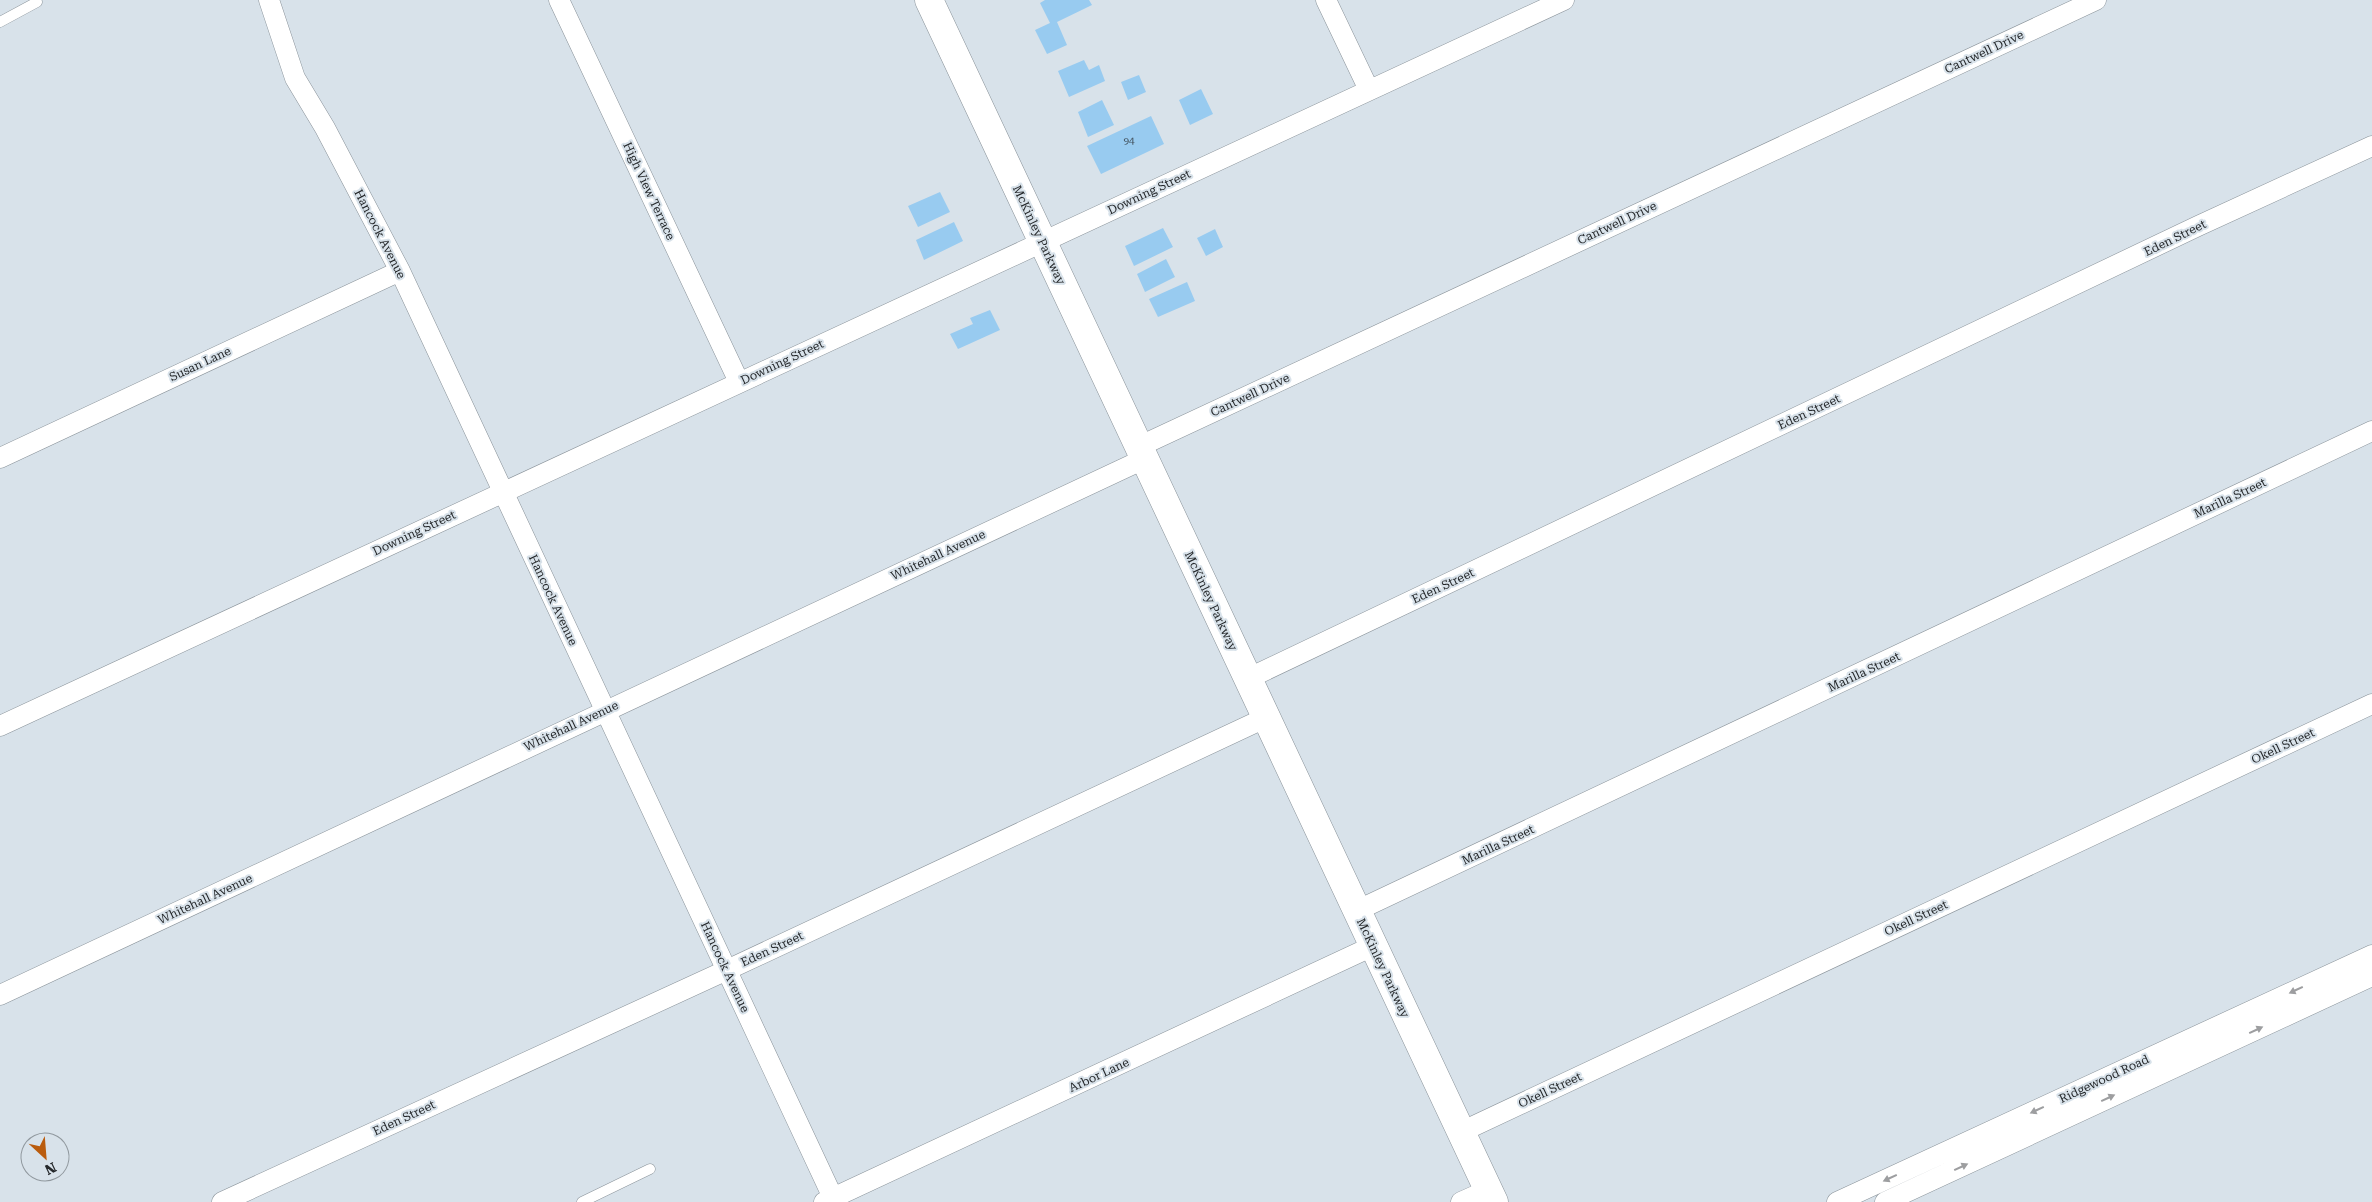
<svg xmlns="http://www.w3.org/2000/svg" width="2372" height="1202" font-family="'Roboto Serif',serif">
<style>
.building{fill:#98cbf0}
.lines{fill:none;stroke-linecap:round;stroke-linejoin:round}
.lane-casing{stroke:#899299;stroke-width:11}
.street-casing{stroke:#899299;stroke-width:21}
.secondary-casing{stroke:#899299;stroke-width:29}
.lane{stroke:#fff;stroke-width:10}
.street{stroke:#fff;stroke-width:20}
.secondary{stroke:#fff;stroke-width:28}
.oneway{fill:#9d9ea0}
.labels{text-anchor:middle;stroke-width:4;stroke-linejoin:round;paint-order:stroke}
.number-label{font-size:10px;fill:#42515c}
.street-label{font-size:12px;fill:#25282b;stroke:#d8e2ea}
</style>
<rect width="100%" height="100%" fill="#d8e2ea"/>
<path class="building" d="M1045,0H1089L1092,5L1057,22L1067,45L1047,54L1035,30L1050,23L1040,3Z
M1084,60L1089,70L1099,65L1105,81L1069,97L1058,71Z
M1139,75L1146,92L1128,100L1121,82Z
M1201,89L1213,114L1190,125L1179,100Z
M1102,100L1114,125L1088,137L1078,112Z
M1151,116L1164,144L1101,174L1087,146Z
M940,192L950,212L918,227L908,206Z
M954,222L963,241L924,260L916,240Z
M1163,228L1173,247L1134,266L1125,246Z
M1215,229L1223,247L1206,256L1197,238Z
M1166,259L1175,277L1145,292L1137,274Z
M1187,282L1195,301L1158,317L1149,299Z
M990,310L1000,330L958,349L950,334L973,324L970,318Z"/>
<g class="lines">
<defs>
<path id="lane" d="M0,22L37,2L36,0
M582,1202L650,1169"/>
<path id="street" d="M269,0L295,78L325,128L400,271L835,1202
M559,0L739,382
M1326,0L1369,90
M1138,447L2096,0
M0,458L400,271
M1247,679L2198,226L2372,146
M0,726L1564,0
M1356,911L2372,431
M0,995L1144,459
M1461,1132L2372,704
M222,1202L727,970L1265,718
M824,1202L1373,946
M1461,1202L1488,1190
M1837,1202L2372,955
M1885,1202L2372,976"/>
<path id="secondary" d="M929,0L1494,1202"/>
</defs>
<use href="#lane" class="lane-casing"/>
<use href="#street" class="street-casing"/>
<use href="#secondary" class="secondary-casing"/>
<use href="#lane" class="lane"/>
<use href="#street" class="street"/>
<use href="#secondary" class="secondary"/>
</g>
<defs><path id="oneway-solid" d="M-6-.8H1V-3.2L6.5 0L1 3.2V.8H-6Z" transform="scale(1.25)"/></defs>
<g class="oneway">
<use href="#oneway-solid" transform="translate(2296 990) rotate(155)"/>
<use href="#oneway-solid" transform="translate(2256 1030) rotate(-25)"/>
<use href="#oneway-solid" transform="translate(2108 1098) rotate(-25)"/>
<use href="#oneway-solid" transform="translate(2037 1110) rotate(155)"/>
<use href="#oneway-solid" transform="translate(1961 1167) rotate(-25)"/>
<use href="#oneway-solid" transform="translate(1890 1178) rotate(155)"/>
</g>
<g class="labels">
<g class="number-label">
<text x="1129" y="144">94</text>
</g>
<g class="street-label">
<text transform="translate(1984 52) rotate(-25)" y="4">Cantwell Drive</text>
<text transform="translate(649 191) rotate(65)" y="4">High View Terrace</text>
<text transform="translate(1149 192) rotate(-25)" y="4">Downing Street</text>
<text transform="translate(1617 223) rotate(-25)" y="4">Cantwell Drive</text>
<text transform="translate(380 234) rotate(63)" y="4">Hancock Avenue</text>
<text transform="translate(1039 235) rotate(65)" y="4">McKinley Parkway</text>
<text transform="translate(2175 238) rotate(-26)" y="4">Eden Street</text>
<text transform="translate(782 362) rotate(-25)" y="4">Downing Street</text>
<text transform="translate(200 364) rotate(-25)" y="4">Susan Lane</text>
<text transform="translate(1250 395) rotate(-25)" y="4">Cantwell Drive</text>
<text transform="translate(1809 412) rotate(-25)" y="4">Eden Street</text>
<text transform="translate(2230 498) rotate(-25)" y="4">Marilla Street</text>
<text transform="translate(414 533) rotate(-25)" y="4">Downing Street</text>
<text transform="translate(938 555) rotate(-25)" y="4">Whitehall Avenue</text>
<text transform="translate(1443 586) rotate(-25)" y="4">Eden Street</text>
<text transform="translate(553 600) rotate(65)" y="4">Hancock Avenue</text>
<text transform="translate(1211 601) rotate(65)" y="4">McKinley Parkway</text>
<text transform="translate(1864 672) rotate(-25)" y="4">Marilla Street</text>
<text transform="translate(571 726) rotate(-25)" y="4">Whitehall Avenue</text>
<text transform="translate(2283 746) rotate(-25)" y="4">Okell Street</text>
<text transform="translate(1498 845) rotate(-25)" y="4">Marilla Street</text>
<text transform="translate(205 899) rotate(-25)" y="4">Whitehall Avenue</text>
<text transform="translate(1916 918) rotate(-25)" y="4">Okell Street</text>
<text transform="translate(772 949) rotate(-25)" y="4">Eden Street</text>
<text transform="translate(725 967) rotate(65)" y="4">Hancock Avenue</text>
<text transform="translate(1383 968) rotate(65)" y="4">McKinley Parkway</text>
<text transform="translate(1099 1075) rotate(-25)" y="4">Arbor Lane</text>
<text transform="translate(2104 1079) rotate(-25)" y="4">Ridgewood Road</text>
<text transform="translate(1550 1090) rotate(-25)" y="4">Okell Street</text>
<text transform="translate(404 1118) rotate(-25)" y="4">Eden Street</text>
</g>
</g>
<g transform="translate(45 1157) rotate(154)"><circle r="24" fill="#d8e2ea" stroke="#90989e"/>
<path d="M0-4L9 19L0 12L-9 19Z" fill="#ba5c0e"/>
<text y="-8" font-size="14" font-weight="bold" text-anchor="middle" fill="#25282b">N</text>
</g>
</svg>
